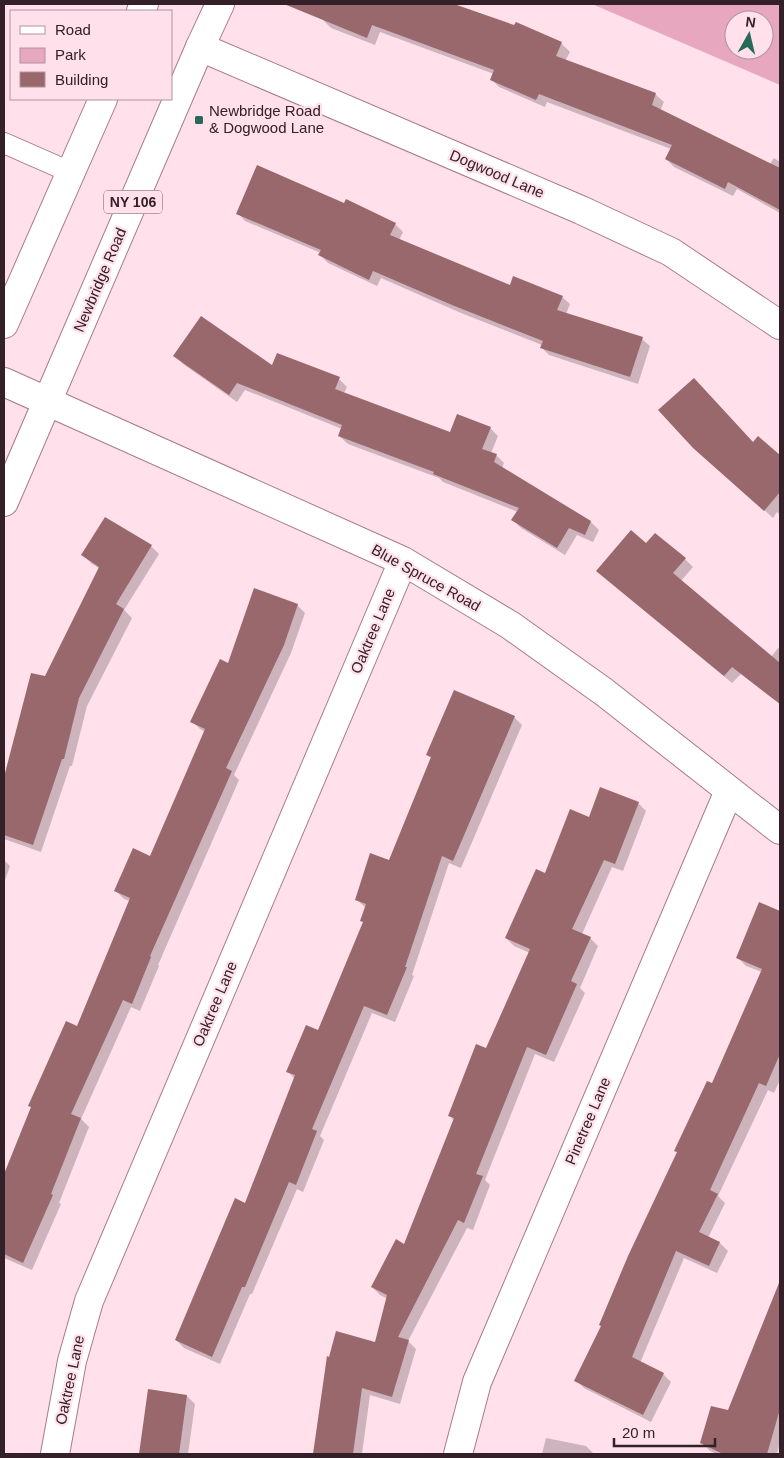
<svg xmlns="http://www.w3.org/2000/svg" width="784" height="1458" font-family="Helvetica,sans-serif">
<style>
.green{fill:#e6a7bf;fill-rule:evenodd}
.shadow{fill:#0003}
.building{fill:#98686c}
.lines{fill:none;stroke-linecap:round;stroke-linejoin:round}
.lane-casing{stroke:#a87a8b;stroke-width:22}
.street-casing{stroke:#a87a8b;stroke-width:30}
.primary-casing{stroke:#a87a8b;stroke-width:30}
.lane{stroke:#fff;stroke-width:20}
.street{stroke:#fff;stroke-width:28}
.primary{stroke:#fff;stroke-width:28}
.poi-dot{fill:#276959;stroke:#ffe0eb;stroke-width:2}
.labels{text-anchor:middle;stroke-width:4.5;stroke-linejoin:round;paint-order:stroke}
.shield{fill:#ffe0eb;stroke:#705a62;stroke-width:1}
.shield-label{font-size:14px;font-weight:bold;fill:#332028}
.poi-label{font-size:15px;fill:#332028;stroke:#ffe0eb;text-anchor:start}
.street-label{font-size:15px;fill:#332028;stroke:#ffe0eb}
</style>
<rect width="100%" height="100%" fill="#ffe0eb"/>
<path class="green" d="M592,4H780V85ZM734,20H764V50H734Z"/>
<path class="shadow" d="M329,4H451L515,27L516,23L562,44L570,52L565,61L655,94L664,102L660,111L770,164L774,158L780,162V213L737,189L733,196L674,167L666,159L671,149L547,102L545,107L499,87L491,79L494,74L380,32L375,45L331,28L323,20Z
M345,204L395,224L403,232L399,240L511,287L562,297L570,304L566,314L642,339L650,346L638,384L549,355L541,347L542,345L461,313L381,278L377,286L328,263L320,255L321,253L245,221L238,213Z
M175,356L273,367L339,379L347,387L344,393L451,433L490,428L498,436L491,453L496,455L504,463L502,468L591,522L599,530L593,542L577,535L565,555L521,528L513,520L518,512L443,482L439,478L348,444L339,436L342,429L245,390L237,402L183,364Z
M759,438L780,457V515L777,512L773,518L703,455L753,444Z
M646,545L685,559L693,567L681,581L771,657L778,648L780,650V704L741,674L732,683L606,579Z
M151,546L159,554L124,610L132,618L87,706L72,766H70L41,852L4,839V781L9,765L45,677L100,569L91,563L83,555Z
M297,605L305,613L291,653L234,775L239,780L158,965L159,966L140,1011L131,1007L81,1119L89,1127L59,1203L61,1204L32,1270L4,1258V1175L77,1028L130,901L124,899L116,891L151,857L205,732L200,729L192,721L228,665Z
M514,717L522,725L461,868L449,863L412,975L414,976L395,1022L372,1013L320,1136L324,1140L303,1192L297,1189L252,1294H250L220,1364L184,1348L176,1340L246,1204L295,1079L287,1071L318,1032L364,923L366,908L357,900L389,861L431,758L427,754Z
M638,803L646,811L623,871L612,867L582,934L590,938L598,946L580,988L585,993L554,1062L535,1054L485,1180L490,1185L473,1230L467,1228L408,1341L416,1349L400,1404L370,1395L362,1454H314L328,1358L376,1343L388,1299L380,1295L372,1287L405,1245L454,1121L449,1115L487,1049L530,953L514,946L506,938L545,875L589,819Z
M4,860L10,866L4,883Z
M760,904L780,913V1080L774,1093L768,1090L718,1196L725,1203L708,1238L720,1243L728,1251L717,1273L684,1258L640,1363L663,1374L671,1382L651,1422L584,1388L576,1380L602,1326L678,1153L676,1151L712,1085L762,972L746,966L738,958Z
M780,1282V1442L777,1454H717L710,1451L702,1443L729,1412Z
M149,1390L187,1396L195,1404L188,1454H140Z
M546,1438L586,1446L594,1454H542Z"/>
<path class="building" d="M284,4H454L514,25L516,22L562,42L556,56L656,93L652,105L780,168V210L728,182L725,189L665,159L672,145L539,94L536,100L490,80L494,70L372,25L367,38Z
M257,165L344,203L346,199L396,223L390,235L510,285L513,276L563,296L557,310L643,337L630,377L540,348L543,341L452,305L373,271L369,280L318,255L321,250L236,214Z
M201,316L272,365L277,353L340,377L335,389L450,432L457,414L491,427L482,449L497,454L494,462L591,521L585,535L569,528L557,548L511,520L519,508L433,474L434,472L338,436L342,425L237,383L229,395L173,356Z
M694,378L753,442L758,436L780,455V492L764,511L693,448L658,410Z
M105,517L152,545L116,604L124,609L79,698L64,759H62L33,845L4,835V777L31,673L45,676L99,567L81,555Z
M631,530L646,543L655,533L686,558L673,573L780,663V704L732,667L724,676L596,571Z
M254,588L298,604L284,645L226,768L232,771L150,956L151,957L132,1004L123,1000L71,1114L81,1118L51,1194L53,1195L23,1263L4,1254V1174L31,1107L28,1106L66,1021L77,1026L130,898L114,891L133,848L150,856L205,729L190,722L220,659L228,663Z
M454,690L515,716L453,861L442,856L405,967H407L387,1015L364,1006L312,1129L317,1131L296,1185L289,1182L245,1287H242L212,1357L175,1340L235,1198L245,1203L295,1075L286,1072L306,1025L318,1030L363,922L360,921L366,904L355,900L370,853L389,860L431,757L426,755Z
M600,787L639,802L615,864L604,860L572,929L591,937L571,981L577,984L546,1055L527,1047L476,1174L483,1176L464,1223L458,1220L398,1337L409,1340L392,1397L362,1388L353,1454H313L327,1356L329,1357L336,1331L375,1342L387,1295L371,1287L396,1239L404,1244L454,1118L448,1116L476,1044L486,1048L530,949L505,938L536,869L545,873L570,809L589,817Z
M759,902L780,911V1054L766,1086L759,1083L710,1190L718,1194L699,1232L720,1242L709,1266L676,1251L632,1357L664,1373L643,1415L574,1381L601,1326L599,1325L628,1256L677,1152L674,1151L707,1081L712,1083L762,969L736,958Z
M779,1283H780V1409L767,1454H723L700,1443L711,1406L728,1410Z
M148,1389L187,1395L179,1454H139Z"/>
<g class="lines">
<defs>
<path id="lane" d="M4,143L70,172"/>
<path id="street" d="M200,47L581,210L671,252L780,325
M4,382L403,561L510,625L604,692L780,830
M55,1454L72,1361L89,1301L403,561
M458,1454L477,1382L729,791"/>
<path id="primary" d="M141,11L144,4
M4,324L103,99
M4,502L200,47L220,4"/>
</defs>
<use href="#lane" class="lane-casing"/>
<use href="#street" class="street-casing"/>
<use href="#primary" class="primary-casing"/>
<use href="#lane" class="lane"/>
<use href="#street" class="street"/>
<use href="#primary" class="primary"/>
</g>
<rect class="poi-dot" x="194" y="115" width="10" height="10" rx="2.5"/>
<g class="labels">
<rect class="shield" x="104" y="190.5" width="58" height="23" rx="4"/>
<g class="shield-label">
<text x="133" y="207">NY 106</text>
</g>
<g class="poi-label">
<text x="209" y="116">Newbridge Road<tspan x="209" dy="17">&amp; Dogwood Lane</tspan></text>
</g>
<g class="street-label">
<text transform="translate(497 174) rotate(23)" y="5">Dogwood Lane</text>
<text transform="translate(100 280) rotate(-67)" y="5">Newbridge Road</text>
<text transform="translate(426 578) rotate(29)" y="5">Blue Spruce Road</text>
<text transform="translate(373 631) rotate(-67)" y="5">Oaktree Lane</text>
<text transform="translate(215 1004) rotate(-67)" y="5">Oaktree Lane</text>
<text transform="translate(588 1121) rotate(-67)" y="5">Pinetree Lane</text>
<text transform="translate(70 1380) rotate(-78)" y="5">Oaktree Lane</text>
</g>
</g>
<rect width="784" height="1458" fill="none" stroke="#332028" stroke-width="10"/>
<rect x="10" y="10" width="162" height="90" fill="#ffe0eb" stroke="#ad939d"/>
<rect x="20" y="26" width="25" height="8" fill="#ffffff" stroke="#ad939d"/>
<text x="55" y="35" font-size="15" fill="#332028">Road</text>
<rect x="20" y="48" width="25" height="15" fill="#e6a7bf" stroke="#ad939d"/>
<text x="55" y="60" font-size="15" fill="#332028">Park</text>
<rect x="20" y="72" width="25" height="15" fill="#98686c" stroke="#ad939d"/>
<text x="55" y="85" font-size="15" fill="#332028">Building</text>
<g transform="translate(749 35) rotate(8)"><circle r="24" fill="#ffe0eb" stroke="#ad939d"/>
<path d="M0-4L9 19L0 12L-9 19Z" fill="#276959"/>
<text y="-8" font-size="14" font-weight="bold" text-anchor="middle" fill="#332028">N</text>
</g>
<path d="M614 1438v8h101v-8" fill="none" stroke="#332028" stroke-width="2.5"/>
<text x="622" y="1438" font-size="15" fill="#332028" stroke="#ffe0eb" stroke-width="4" paint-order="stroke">20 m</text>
</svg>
